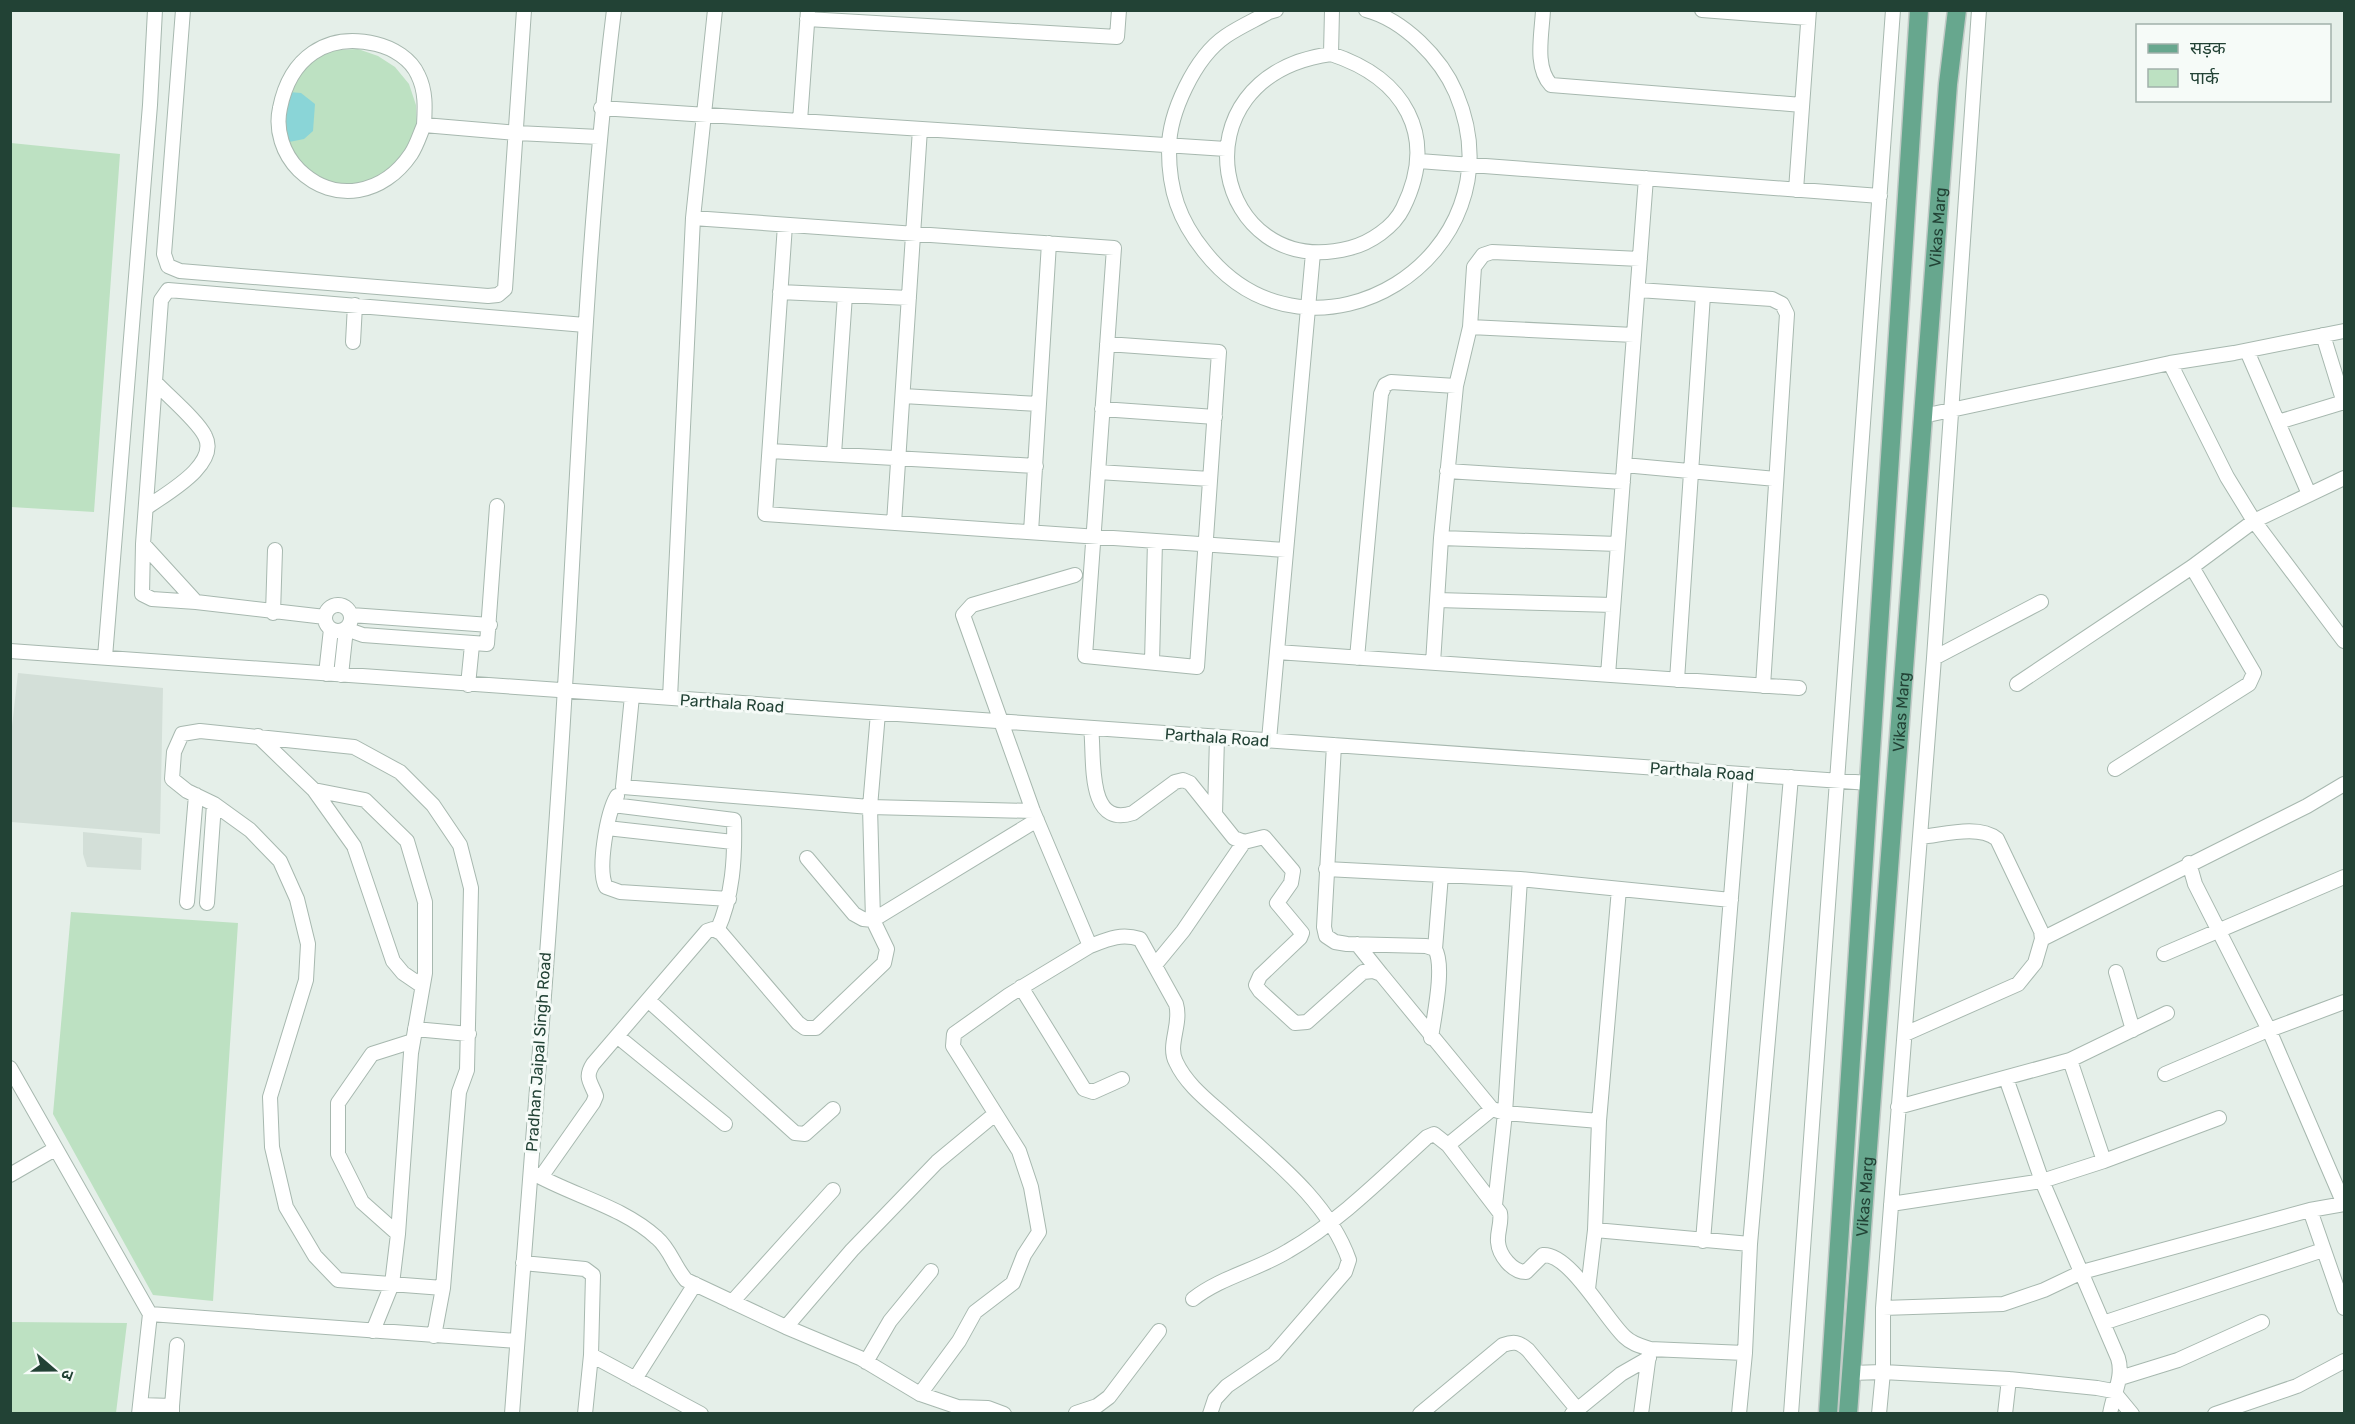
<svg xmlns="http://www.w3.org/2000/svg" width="2355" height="1424" font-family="Rubik,'Noto Sans Devanagari',sans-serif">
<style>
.built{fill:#d3dfd8}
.green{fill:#bde1c2}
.water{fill:#8ad5d7}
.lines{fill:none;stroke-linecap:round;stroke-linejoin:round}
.minor-casing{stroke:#a7b8af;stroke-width:16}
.major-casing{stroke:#c1cac6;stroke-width:21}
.minor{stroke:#fff;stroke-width:14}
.major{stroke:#67a78e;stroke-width:18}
.labels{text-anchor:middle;stroke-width:6;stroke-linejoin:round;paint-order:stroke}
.street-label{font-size:16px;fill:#224235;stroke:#f6fbf8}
</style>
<rect width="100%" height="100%" fill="#e5efe9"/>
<path class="built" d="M18,673L163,688L160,834L11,822L10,744Z
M83,832L142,838L141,870L87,867L83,854Z"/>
<path class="green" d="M358,49L378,56L395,67L409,84L416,105L417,128L411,150L379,182L334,188L295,166L279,105L286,85L316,56L337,50Z
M11,143L120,154L94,512L11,507Z
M71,912L238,923L213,1301L153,1295L53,1114Z
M11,1322L127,1323L116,1413H11Z"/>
<path class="water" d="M289,92L301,93L315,104L313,131L304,139L289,142L283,132Z"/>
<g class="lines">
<defs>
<path id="minor" d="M183,10L164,254L168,266L180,271L488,296L498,295L505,289L524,10
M1276,10L1269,12C1255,20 1239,27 1226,36C1195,57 1168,114 1169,151C1169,190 1179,220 1204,251C1311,387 1525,256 1456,93C1441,58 1404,20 1366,10
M1543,10C1542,34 1534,67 1551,85L1802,105
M1702,10L1808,18
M807,19L1117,37L1119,10
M1331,54C1404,78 1439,135 1403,208C1394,227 1370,243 1350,248C1214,284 1168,77 1331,54Z
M1331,54L1332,10
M601,108L1226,149
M800,121L808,10
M424,125C420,134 417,145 411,154C384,194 335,205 299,170C283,154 275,130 280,108C290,58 326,32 376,44C393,48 411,59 418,75C426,91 425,108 424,125L517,133L599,137
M1419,161L1880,196
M1796,190L1809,10
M693,218L1114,248L1085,656L1197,667L1219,352L1107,344
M785,225L765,514L1286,550
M1638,290L1772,299L1782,304L1787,314L1763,686
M780,292L909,298
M1470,327L1634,335
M2323,335L2344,403
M353,342L355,305
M2247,351L2309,494
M2170,363L2227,477L2254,521L2344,641
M903,396L1039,404
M1102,409L1215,417
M1923,416L2170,363L2234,353L2344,331
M2278,422L2344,402
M770,451L1036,466
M834,454L845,295
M1624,465L1776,479
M1447,471L1623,482
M1098,472L1210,479
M146,508C165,494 220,465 205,436C198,421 167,395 155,382
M894,523L920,129
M1031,532L1049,243
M1441,538L1618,544
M143,544L196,602L152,599L142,594L143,544L161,300L168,290L585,325
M1075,575L972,605L963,615L1033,811L1090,946C1108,939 1121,933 1140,939L1176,1004C1182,1024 1167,1045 1176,1062C1186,1084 1207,1100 1225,1116C1270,1157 1328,1200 1349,1260L1345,1272L1274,1354L1227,1386L1215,1399L1210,1414
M1437,600L1613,605
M196,602L325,617
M325 618a13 13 0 1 1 26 0a13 13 0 1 1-26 0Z
M273,613L275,550
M351,615L490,625
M10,651L1869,783
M1277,652L1799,688
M105,657L150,105L155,10
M1357,658L1381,394L1385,385L1391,382L1456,386
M1934,658L2041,602
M1152,662L1155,541
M1433,663L1441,538L1456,386L1470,327L1474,267L1483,255L1492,252L1640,259
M326,674L331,629
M341,675L346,629L363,635L487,644L497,506
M1608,675L1646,178
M1677,680L1703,295
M2017,684L2192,567L2254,521L2344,478
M468,685L472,645
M632,696L623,787L870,807L1033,811
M670,698L693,218L715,10
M1091,728C1095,755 1085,829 1133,813L1175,782L1183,780L1190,783L1234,838L1244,842L1264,837L1293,871L1291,883L1277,903L1302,933L1300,938L1260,976L1256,985L1260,991L1295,1023L1307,1022L1363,972L1373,971L1381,974L1492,1109L1505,1113L1599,1121
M200,731L354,747L400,772L433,805L460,845L471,888L467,1070L459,1092L443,1288L338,1280L315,1256L286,1207L272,1147L270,1097L306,980L308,944L297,899L280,861L250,830L214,804L187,791L172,779L174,752L182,734Z
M258,736L314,790L365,800L407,841L425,902V973L411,1053L398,1234L392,1284L373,1331
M1269,740L1313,253
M1334,745L1324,927L1326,936L1335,942L1347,944L1426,946L1435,949C1445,966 1434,1016 1431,1038
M2115,769L2249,684L2254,673L2192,567
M314,790L354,846L393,961L403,973L422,986
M617,796C607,813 597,870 606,887L620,892L729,899
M613,805L734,820C735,858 733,896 717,931
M1215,814L1217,737
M607,828L733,842
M807,858L854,914L863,919L873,920L1037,820
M2189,863L2195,884L2269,1030L2344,1204
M1326,869L1520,879L1731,900
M187,902L196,795
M207,903L214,804
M2042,939L2307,806L2344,784
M1357,944L1381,974
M1435,949L1441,875
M2164,954L2344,877
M1155,965L1183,931L1244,842
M2116,972L2133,1030
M1021,987L1084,1089L1093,1092L1122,1079
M648,1000L795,1133L805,1134L833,1109
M415,1029L469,1034
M1905,1034L2018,984L2035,963L2042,939L2041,931L1997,839C1978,824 1943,835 1921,837
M617,1036L725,1124
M10,1068L150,1314L139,1414
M2165,1074L2261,1033L2344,1002
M2006,1078L2042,1181L2118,1358C2124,1377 2113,1394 2110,1414
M1898,1107L2070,1060L2167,1013
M1448,1145L1492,1109
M2104,1161L2219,1118
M533,1173C573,1196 622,1206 657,1238C670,1249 674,1266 686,1280L786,1327L860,1358L920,1394L958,1407L988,1408L1004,1414
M10,1175L55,1149
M541,1177L593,1103L596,1096C591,1082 584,1078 593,1064L707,931L713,929L721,933L798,1023L805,1028H816L884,963L887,949L873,920L870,807L878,713
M1891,1204L2042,1181L2104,1161L2070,1060
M1495,1205L1505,1113L1520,879
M2310,1210L2344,1308
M1595,1230L1750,1244
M398,1234L362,1202L338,1154V1103L372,1054L413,1041
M1703,1241L1741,774
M523,1263L585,1269L593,1275L591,1355L585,1414
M1588,1289L1595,1230L1599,1121L1619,889
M1193,1299C1221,1277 1257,1270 1288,1251C1340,1221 1383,1177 1427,1137L1434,1134L1448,1145L1500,1213C1502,1223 1497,1232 1498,1242C1499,1255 1512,1272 1526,1272L1543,1255C1570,1253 1606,1320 1625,1337C1632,1344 1641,1346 1650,1349L1745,1353
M732,1302L833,1190
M1883,1308L2003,1304L2044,1290L2082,1272L2310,1210L2344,1204
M150,1314L517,1341
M2103,1323L2323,1250
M786,1327L852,1250L937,1162L995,1114
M434,1336L443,1288
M591,1355L701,1414
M866,1362L890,1321L931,1271
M1851,1373L1883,1372L2009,1379L2097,1388L2113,1391L2132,1414
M2120,1378L2178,1360L2262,1322
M635,1379L695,1284
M920,1394L959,1341L975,1312L1013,1283L1024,1255L1039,1232L1031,1187L1019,1151L953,1046L954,1034L1009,995L1090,946
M140,1405L172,1406V1413
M172,1406L177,1345
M1076,1413L1097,1406L1109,1397L1159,1331
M512,1414C530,1172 551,929 565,687C579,461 586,235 614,10
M1420,1414L1503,1345C1514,1341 1519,1342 1528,1350L1577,1409
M1572,1414L1621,1374L1649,1358
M1641,1414L1649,1354
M1739,1414L1745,1353L1750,1244L1791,777
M1791,1414L1893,10
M1879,1414L1883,1372V1308L1934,658L1979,10
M2005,1414L2009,1379
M2215,1414L2297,1386L2344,1361"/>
<g id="major">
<path d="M1828,1414L1919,10"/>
<path id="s1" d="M1848,1414L1948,84L1957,10"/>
</g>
</defs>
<use href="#minor" class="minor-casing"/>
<use href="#major" class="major-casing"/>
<use href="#minor" class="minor"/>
<use href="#major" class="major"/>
</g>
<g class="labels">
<g class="street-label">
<text dy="6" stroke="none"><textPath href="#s1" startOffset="1190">Vikas Marg</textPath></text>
<text transform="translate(732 703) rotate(4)" y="6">Parthala Road</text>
<text dy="6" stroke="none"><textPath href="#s1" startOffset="704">Vikas Marg</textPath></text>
<text transform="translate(1217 737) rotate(4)" y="6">Parthala Road</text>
<text transform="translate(1702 771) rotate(4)" y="6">Parthala Road</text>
<text transform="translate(538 1052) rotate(-86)" y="6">Pradhan Jaipal Singh Road</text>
<text dy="6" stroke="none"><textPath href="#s1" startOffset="218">Vikas Marg</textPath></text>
</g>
</g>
<rect width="2355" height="1424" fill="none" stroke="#224235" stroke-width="24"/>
<rect x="2136" y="24" width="195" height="78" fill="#f6fbf8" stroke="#a1b1aa" stroke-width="1.5"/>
<rect x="2148" y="44" width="30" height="9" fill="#67a78e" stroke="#a1b1aa" stroke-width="1.5"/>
<text x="2190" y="54" font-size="18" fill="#224235">सड़क</text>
<rect x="2148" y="69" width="30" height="18" fill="#bde1c2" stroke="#a1b1aa" stroke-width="1.5"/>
<text x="2190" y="84" font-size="18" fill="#224235">पार्क</text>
<g transform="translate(54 1370) rotate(110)" stroke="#f6fbf8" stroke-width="4.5" paint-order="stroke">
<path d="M0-4.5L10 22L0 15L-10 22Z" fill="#224235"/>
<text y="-9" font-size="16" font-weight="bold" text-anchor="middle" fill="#224235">उ</text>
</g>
</svg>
